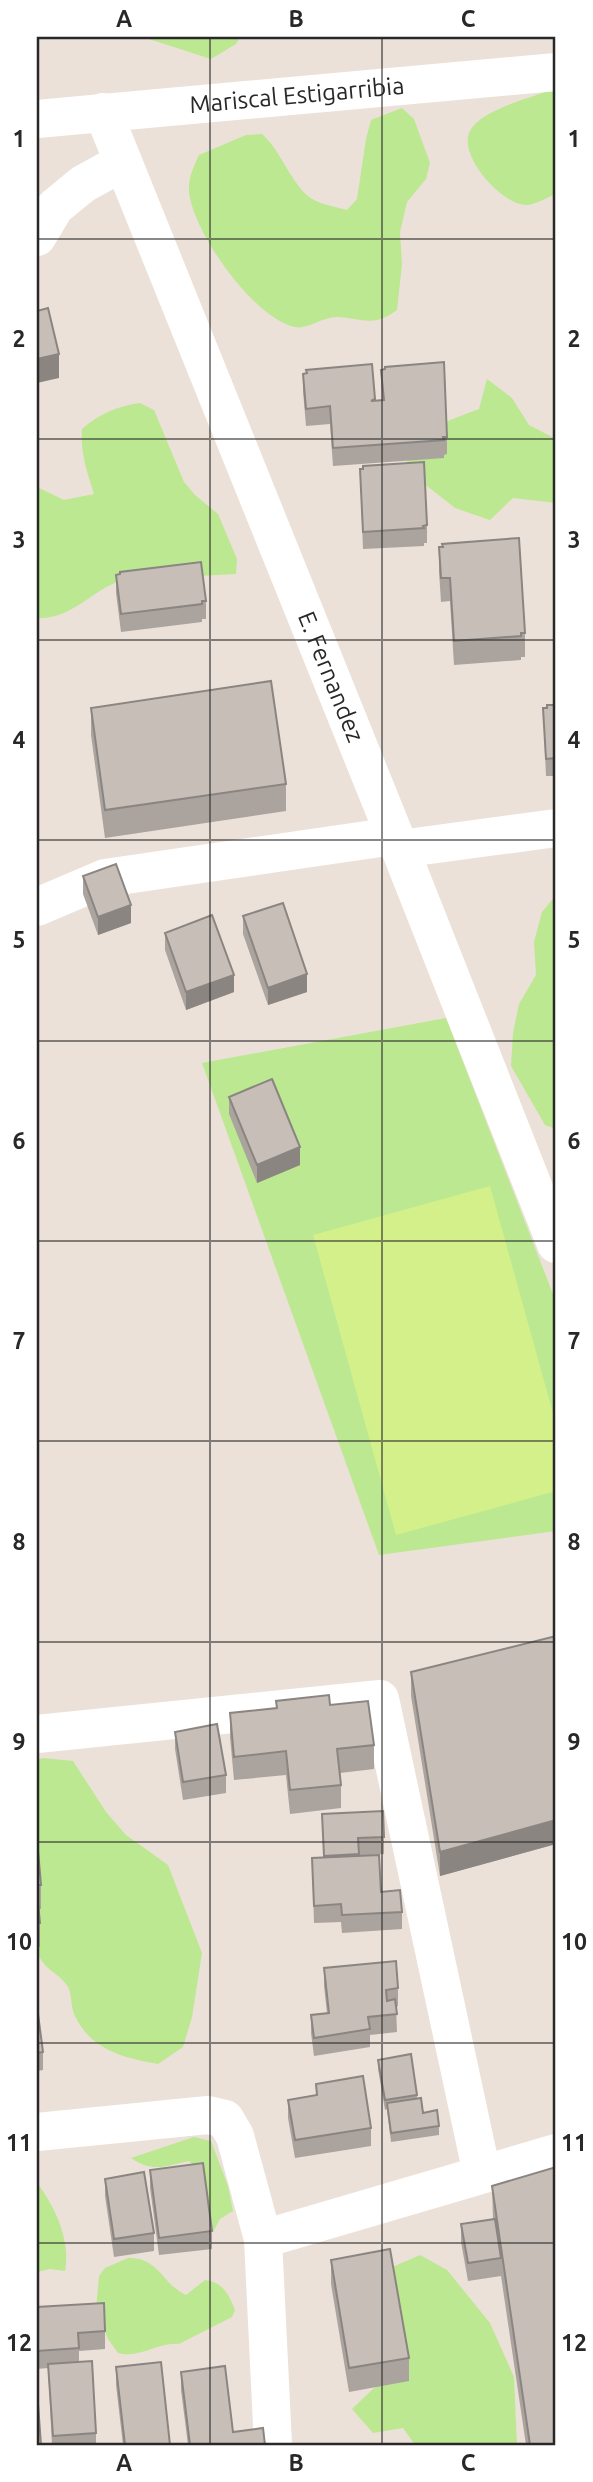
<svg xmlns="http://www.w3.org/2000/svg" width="593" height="2482" font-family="Ubuntu,sans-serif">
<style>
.green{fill:#bbe890}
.pitch{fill:#d4f08a}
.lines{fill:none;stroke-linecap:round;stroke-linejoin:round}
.minor{stroke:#fff;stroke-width:38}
.wall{fill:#aba39e}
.shaded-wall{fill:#8b8581}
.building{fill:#c7beb8;stroke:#8b8581;stroke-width:2}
.grid{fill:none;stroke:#282828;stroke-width:2;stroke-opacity:0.55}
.labels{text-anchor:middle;stroke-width:7;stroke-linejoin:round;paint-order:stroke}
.street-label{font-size:24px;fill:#282828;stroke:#fff}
.neatline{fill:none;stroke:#282828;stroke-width:2.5}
.grid-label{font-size:23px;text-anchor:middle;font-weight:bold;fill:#282828}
</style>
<rect width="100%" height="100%" fill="#ece1d8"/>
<path class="green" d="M147,37H240L236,44L211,59L149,39Z
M551,90L556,93V194C548,197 535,205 526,205C502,205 457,155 470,131C481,110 530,98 551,90Z
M402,108L414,119L430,163L426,179L407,202L400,232L402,264L397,310C373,328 363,318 336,317C322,317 307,330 295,327C254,319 192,231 189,191C188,178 194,166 199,155L246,135L262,134C282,151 292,188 314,200C323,205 337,207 347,210L357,199L366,139L371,120Z
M487,379L512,398L529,425L556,439V503L513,498L490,520L455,508L403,467L422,439L450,420L479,409Z
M140,403L154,410L184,482L195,495L218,514L237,559L236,574L122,580C92,590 71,620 37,618V487L64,500L94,494C87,472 80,452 82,429C99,414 118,406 140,403Z
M556,895V1129L545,1125L511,1066L513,1033L519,1004L536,975L534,942L542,912Z
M446,1018L556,1302V1531L379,1555L202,1063Z
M43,1758L73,1761L106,1812L126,1835L168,1865L202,1953L192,2017L183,2047L158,2064C124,2058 91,2050 75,2016C70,2007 73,1992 66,1984C55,1970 46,1972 37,1952V1760Z
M194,2137L211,2141L228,2186L233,2211L220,2219L213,2232C209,2206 209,2180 189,2161C166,2166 152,2173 131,2158Z
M37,2183C55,2206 71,2241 65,2271L50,2269L37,2272Z
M420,2255L447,2270L490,2323L514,2377L517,2445H415L403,2428L373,2433L352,2409L374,2388L404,2374L388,2269Z
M128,2258C159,2257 162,2284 186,2295L205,2280C223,2282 229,2295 235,2310L232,2317L179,2344C157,2342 140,2359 118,2353L108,2339L96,2309L99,2276L105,2268Z"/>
<path class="pitch" d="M490,1186L556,1424V1491L396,1535L313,1235Z"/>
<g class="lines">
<g class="minor">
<path id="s1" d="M103,112L400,849L556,1244"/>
<path id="s2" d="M37,119L556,72"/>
<path d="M37,237L55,207L83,184L123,162"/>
<path d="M400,849L556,828"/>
<path d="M37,907L105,878L394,836"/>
<path d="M37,1734L380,1699L482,2174"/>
<path d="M37,2132L208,2115L225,2119L235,2136L263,2239L273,2445"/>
<path d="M263,2239L556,2153"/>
</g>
</g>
<path class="wall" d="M381,370L447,437V454L444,455V458L333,466L330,424L306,426L303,391V374L375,400H382Z
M360,469L427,525V543H424V546L363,549Z
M439,547L525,633V657H521V660L454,665L450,601L441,602L439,571Z
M116,575L206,601V619H202V622L121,632L116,593Z
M556,705V776H546L543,708Z
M91,708L286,784V811L105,838L91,735Z
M83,876L131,923L98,935L83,894Z
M243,916L307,992L268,1005L243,934Z
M165,933L234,992L186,1010L165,950Z
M229,1097L300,1165L257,1183L229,1114Z
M556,1636V1844L440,1876L411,1696V1672Z
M330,1705L374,1745V1769L340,1773L341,1785V1808L290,1814L286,1775L234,1780L230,1737V1713Z
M175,1732L226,1775V1793L183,1800L175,1749Z
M322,1814L384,1837V1854L359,1856L381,1892L402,1912V1929L342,1933L341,1922L314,1923L312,1858H324Z
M37,1839L41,1885V1909H39L40,1923V1947H37Z
M324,1968L398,1988V2006L396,2007L397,2032L370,2035V2047L314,2056L311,2033V2015L327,2013L324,1986Z
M37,2014L43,2052V2070L37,2071Z
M378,2060L417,2095V2098L423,2113L439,2126V2135L391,2142L387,2109L385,2110L378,2069Z
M316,2084L371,2128V2146L295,2158L288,2118V2100L316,2096Z
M150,2170L212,2231V2249L159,2255L150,2188Z
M105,2179L154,2233V2251L114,2257L105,2196Z
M492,2186L556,2445H526L501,2276L468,2281L461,2242V2224L493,2219Z
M331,2260L409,2358V2381L349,2392L331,2284Z
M37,2307L105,2331V2349L79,2351V2362L96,2433V2445H52L48,2368L37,2369Z
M116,2367L170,2445H123L116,2385Z
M181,2372L233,2432L265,2445H188L181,2390Z"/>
<path class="shaded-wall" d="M59,354V378L37,383V359Z
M131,905V923L98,935V917Z
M307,974V992L268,1005V988Z
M234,975V992L186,1010V992Z
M300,1147V1165L257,1183V1165Z
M556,1820V1844L440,1876V1852Z"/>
<path class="building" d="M48,308L59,354L37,359V311Z
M444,362L447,437H443L444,440L333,448L330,406L306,409L303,374L307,373L306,370L372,364L375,399L371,401L384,400L381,370L385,369V367Z
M424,462L427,525L423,526L424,528L363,532L360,469H363V466Z
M519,538L525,633H521V636L454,641L450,578H441L439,547H443L442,544Z
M201,562L206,601H202V604L121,614L116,575L120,574V572Z
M271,681L286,784L105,810L91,708Z
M547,705H556V758L546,759L543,708H547Z
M116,864L131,905L98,917L83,876Z
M283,903L307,974L268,988L243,916Z
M212,915L234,975L186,992L165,933Z
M272,1079L300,1147L257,1165L229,1097Z
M556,1636V1820L440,1852L411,1672Z
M329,1695L330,1705L368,1701L374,1745L337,1749L341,1785L290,1790L286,1751L234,1757L230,1713L277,1708L276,1701Z
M217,1724L226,1775L183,1782L175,1732Z
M383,1811L384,1837L358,1838L359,1854L324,1856L322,1814Z
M37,1839L41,1885H37Z
M379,1855L381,1892L400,1890L402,1912L342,1915L341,1904L314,1906L312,1858Z
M37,1893L40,1923L37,1924Z
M396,1961L398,1988L386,1990L387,2001L395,1999L397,2014L368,2017L370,2029L314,2038L311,2015L329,2013L324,1968Z
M37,2014H38L43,2052L37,2053Z
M411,2054L417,2095L385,2100L378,2060Z
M363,2076L371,2128L295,2140L288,2100L317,2095L316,2084Z
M421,2098L423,2113L437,2110L439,2126L391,2133L387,2103Z
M203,2163L212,2231L159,2238L150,2170Z
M556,2167V2445H530L492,2186Z
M144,2172L154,2233L114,2239L105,2179Z
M495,2219L501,2258L468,2263L461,2224Z
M390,2249L409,2358L349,2368L331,2260Z
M104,2303L105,2331L78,2333L79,2348L37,2351V2307Z
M92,2361L96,2433L53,2436L48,2364Z
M161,2362L170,2445H125L116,2367Z
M225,2366L233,2432L263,2428L265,2445H190L181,2372Z
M37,2390L41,2445H37Z"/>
<path class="grid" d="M210,37V2445M382,37V2445M37,239H556M37,439H556M37,640H556M37,840H556M37,1041H556M37,1241H556M37,1441H556M37,1642H556M37,1842H556M37,2043H556M37,2243H556"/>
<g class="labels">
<g class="street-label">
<text dy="8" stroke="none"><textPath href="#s2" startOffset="261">Mariscal Estigarribia</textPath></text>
<text dy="8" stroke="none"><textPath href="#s1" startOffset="609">E. Fernandez</textPath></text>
</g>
</g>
<rect width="593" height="2482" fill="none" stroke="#ffffff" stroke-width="77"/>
<rect x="38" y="38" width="516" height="2406" class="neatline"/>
<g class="grid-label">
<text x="124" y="27">A</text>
<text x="296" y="27">B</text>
<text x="468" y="27">C</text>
<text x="19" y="147">1</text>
<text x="574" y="147">1</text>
<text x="19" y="347">2</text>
<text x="574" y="347">2</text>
<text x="19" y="548">3</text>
<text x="574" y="548">3</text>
<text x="19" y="748">4</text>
<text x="574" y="748">4</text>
<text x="19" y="948">5</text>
<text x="574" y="948">5</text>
<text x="19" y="1149">6</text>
<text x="574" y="1149">6</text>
<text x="19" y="1349">7</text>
<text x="574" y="1349">7</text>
<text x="19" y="1550">8</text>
<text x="574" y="1550">8</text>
<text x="19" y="1750">9</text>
<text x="574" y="1750">9</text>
<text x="19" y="1950">10</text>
<text x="574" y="1950">10</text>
<text x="19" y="2151">11</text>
<text x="574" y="2151">11</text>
<text x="19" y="2351">12</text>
<text x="574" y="2351">12</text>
<text x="124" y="2471">A</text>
<text x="296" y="2471">B</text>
<text x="468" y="2471">C</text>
</g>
</svg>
